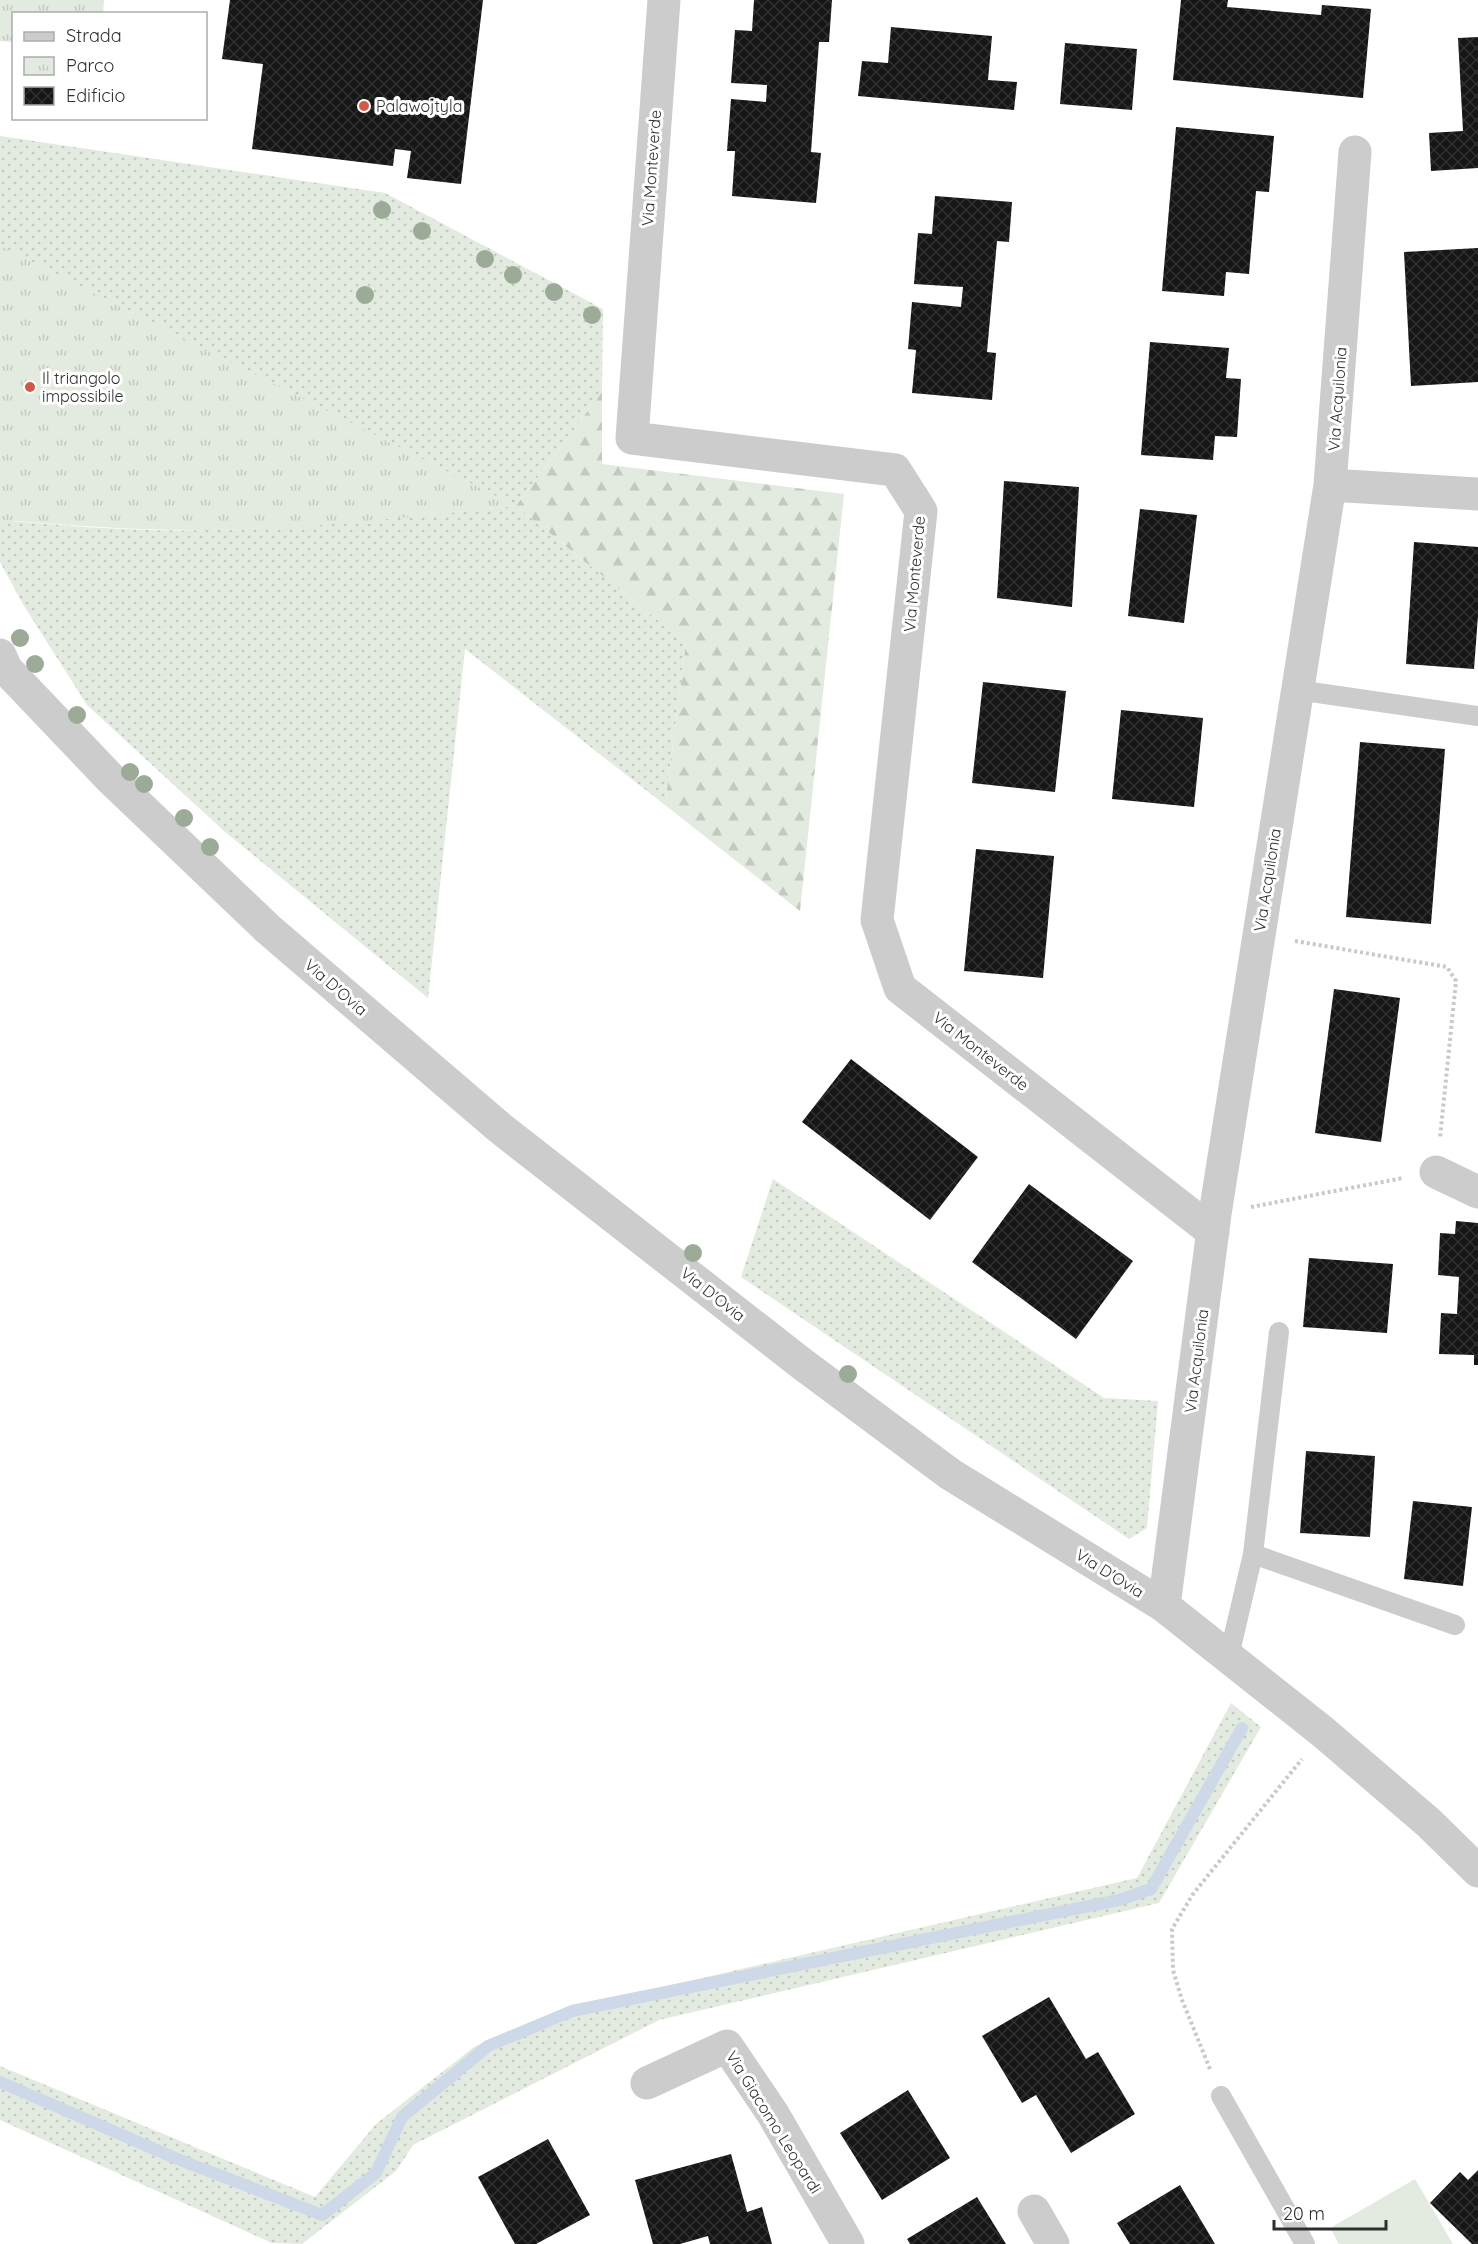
<svg xmlns="http://www.w3.org/2000/svg" width="1478" height="2244" font-family="Quicksand,sans-serif">
<style>
.grass{fill:url(#grass-dots)}
.forest{fill:url(#forest-firs)}
.park{fill:url(#park-tufts)}
.garden{fill:#e3eadf}
.lines{fill:none;stroke-linecap:round;stroke-linejoin:round}
.stream{stroke:#cdd8e8;stroke-width:12}
.building{fill:url(#building-cross-hatch)}
.path{stroke:#c9c9c9;stroke-width:4;stroke-dasharray:3 3;stroke-linecap:butt}
.service{stroke:#ccc;stroke-width:20}
.minor{stroke:#ccc;stroke-width:33}
.tree{fill:#9cab97}
.poi-dot{fill:#d05947;stroke:#fff;stroke-width:2}
.labels{text-anchor:middle;stroke-width:6;stroke-linejoin:round;paint-order:stroke}
.poi-label{font-size:16px;fill:#2f2f2f;stroke:#fff;text-anchor:start}
.street-label{font-size:16px;fill:#2f2f2f;stroke:#fff}
</style>
<defs>
<pattern id="grass-dots" width="8" height="8" patternUnits="userSpaceOnUse" patternTransform="scale(1.5)"><rect width="8" height="8" fill="#e3eadf"/><path d="M2 2h.1M6 6h.1" fill="none" stroke="#c3c9c0" stroke-width="1.8" stroke-linecap="round"/></pattern>
<pattern id="forest-firs" width="22" height="20" patternUnits="userSpaceOnUse" patternTransform="scale(1.5)"><rect width="22" height="20" fill="#e3eadf"/><path d="M5 1l3.5 6h-7zM16 11l3.5 6h-7z" fill="#c3c9c0"/></pattern>
<pattern id="park-tufts" width="24" height="20" patternUnits="userSpaceOnUse" patternTransform="scale(1.5)"><rect width="24" height="20" fill="#e3eadf"/><path d="M3 7l-1-3M5 7V3M7 7l1-3M15 17l-1-3M17 17v-4M19 17l1-3" fill="none" stroke="#c3c9c0"/></pattern>
<pattern id="building-cross-hatch" width="8" height="8" patternUnits="userSpaceOnUse" patternTransform="scale(1.5)"><rect width="8" height="8" fill="#161616"/><path d="M0 0l8 8M0 8l8-8" fill="none" stroke="#303030"/></pattern>
</defs>
<rect width="100%" height="100%" fill="#fff"/>
<path class="grass" d="M0,136L385,193L603,309L602,392L516,506L686,643L665,805L465,649L428,998L224,831L87,705L24,606L0,562V520C70,526 139,532 210,530C312,528 414,516 515,506L0,246Z
M773,1179L1104,1398L1158,1401L1147,1528L1129,1539L741,1277Z
M1231,1703L1261,1727L1159,1903L659,2020L413,2145L396,2171L302,2244L272,2243L0,2120V2066L315,2197L376,2124L474,2047L558,2011L1137,1878Z"/>
<path class="forest" d="M602,392V464L844,494L800,911L665,805L686,643L516,506Z"/>
<path class="park" d="M0,0H104L103,13L14,14L13,42L0,41Z
M0,246L516,506C415,516 310,529 208,530C138,531 70,525 0,520Z"/>
<path class="garden" d="M1415,2179L1453,2244H1339L1330,2228Z"/>
<g class="lines">
<path class="stream" d="M0,2082L175,2158L322,2215L376,2173L402,2117L488,2046L572,2011L1119,1900L1151,1889L1242,1728"/>
</g>
<path class="building" d="M230,0H483L461,184L407,178L411,151L395,149L393,166L252,149L263,64L222,59Z
M754,0H832L829,42H819L811,152L821,153L816,203L732,196L735,151H727L731,99L766,102L767,85L731,83L735,30L752,31Z
M1181,0H1228L1227,7L1321,15L1322,5L1371,9L1363,98L1173,80Z
M891,27L992,36L988,80L1017,82L1014,110L858,96L862,61L888,63Z
M1478,37V168L1431,171L1429,133L1463,131L1458,38Z
M1065,43L1137,49L1132,110L1060,104Z
M1176,127L1274,136L1269,192L1256,191L1249,274L1226,272L1224,296L1162,291Z
M935,196L1012,202L1009,242L997,241L987,352L996,353L992,400L912,393L916,350L908,349L912,302L961,307L963,287L914,284L918,233L932,234Z
M1478,248V382L1411,386L1404,252Z
M1150,342L1229,348L1226,378L1241,379L1237,437L1215,436L1213,460L1141,455Z
M1004,481L1079,487L1072,607L997,598Z
M1140,509L1197,515L1184,623L1128,616Z
M1414,542L1478,547V616L1474,669L1406,664Z
M983,682L1066,691L1055,792L972,783Z
M1121,710L1203,718L1194,807L1112,799Z
M1360,742L1445,749L1431,924L1346,917Z
M976,849L1054,856L1043,978L964,971Z
M1334,989L1400,998L1381,1142L1315,1133Z
M851,1059L978,1157L930,1220L802,1122Z
M1029,1184L1133,1261L1076,1339L972,1262Z
M1456,1221L1478,1223V1365H1474V1355L1439,1354L1441,1313L1457,1314L1459,1277L1438,1275L1440,1233L1455,1234Z
M1309,1258L1393,1264L1387,1333L1303,1327Z
M1306,1451L1375,1456L1370,1537L1300,1533Z
M1413,1501L1472,1507L1463,1586L1404,1579Z
M1049,1997L1086,2059L1098,2052L1135,2114L1071,2153L1036,2095L1022,2103L982,2036Z
M908,2090L950,2158L882,2200L840,2133Z
M548,2139L590,2215L536,2244H515L478,2177Z
M731,2154L747,2212L762,2207L772,2244H710L708,2236L680,2244H653L635,2180Z
M1478,2170V2244H1472L1430,2203L1460,2172L1468,2180Z
M1180,2185L1215,2244H1130L1117,2223Z
M977,2197L1006,2244H910L907,2239Z"/>
<g class="lines">
<path class="path" d="M1295,941L1447,967L1456,981L1440,1138
M1251,1207L1403,1178
M1210,2069L1182,2000L1173,1970L1172,1929L1193,1894L1302,1759"/>
<path class="service" d="M1297,690L1478,716
M1253,1554L1279,1332
M1229,1656L1253,1554L1455,1625
M1221,2096L1305,2244"/>
<path class="minor" d="M664,0L632,438L895,470L921,511L877,920L900,988L1213,1232
M1330,485L1478,494
M0,655L6,669L111,779L268,929L500,1128L801,1363L950,1474L1164,1606L1323,1732L1429,1823L1478,1871
M1436,1172L1478,1192
M1164,1606L1215,1214L1330,485L1355,152
M647,2083L727,2046L773,2114L848,2244
M1034,2211L1053,2244"/>
</g>
<g class="tree">
<circle cx="382" cy="210" r="9"/>
<circle cx="422" cy="231" r="9"/>
<circle cx="485" cy="259" r="9"/>
<circle cx="513" cy="275" r="9"/>
<circle cx="554" cy="292" r="9"/>
<circle cx="365" cy="295" r="9"/>
<circle cx="592" cy="315" r="9"/>
<circle cx="20" cy="638" r="9"/>
<circle cx="35" cy="664" r="9"/>
<circle cx="77" cy="715" r="9"/>
<circle cx="130" cy="772" r="9"/>
<circle cx="144" cy="784" r="9"/>
<circle cx="184" cy="818" r="9"/>
<circle cx="210" cy="847" r="9"/>
<circle cx="693" cy="1253" r="9"/>
<circle cx="848" cy="1374" r="9"/>
</g>
<g class="poi-dot">
<circle cx="364" cy="106" r="6"/>
<circle cx="30" cy="387" r="6"/>
</g>
<g class="labels">
<g class="poi-label">
<text x="376" y="112">Palawojtyla</text>
<text x="42" y="384">Il triangolo<tspan x="42" dy="18">impossibile</tspan></text>
</g>
<g class="street-label">
<text transform="translate(651 168) rotate(-86)" y="6">Via Monteverde</text>
<text transform="translate(1337 399) rotate(-86)" y="6">Via Acquilonia</text>
<text transform="translate(914 574) rotate(-85)" y="6">Via Monteverde</text>
<text transform="translate(1267 880) rotate(-81)" y="6">Via Acquilonia</text>
<text transform="translate(336 987) rotate(41)" y="6">Via D'Ovia</text>
<text transform="translate(981 1051) rotate(38)" y="6">Via Monteverde</text>
<text transform="translate(713 1294) rotate(38)" y="6">Via D'Ovia</text>
<text transform="translate(1196 1361) rotate(-83)" y="6">Via Acquilonia</text>
<text transform="translate(1110 1573) rotate(32)" y="6">Via D'Ovia</text>
<text transform="translate(774 2122) rotate(58)" y="6">Via Giacomo Leopardi</text>
</g>
</g>
<rect x="12" y="12" width="195" height="108" fill="#ffffff" stroke="#acacac" stroke-width="1.5"/>
<rect x="24" y="32" width="30" height="9" fill="#cccccc" stroke="#acacac" stroke-width="1.5"/>
<text x="66" y="42" font-size="18" fill="#2f2f2f">Strada</text>
<rect x="24" y="57" width="30" height="18" fill="url(#park-tufts)" stroke="#acacac" stroke-width="1.5"/>
<text x="66" y="72" font-size="18" fill="#2f2f2f">Parco</text>
<rect x="24" y="87" width="30" height="18" fill="url(#building-cross-hatch)" stroke="#acacac" stroke-width="1.5"/>
<text x="66" y="102" font-size="18" fill="#2f2f2f">Edificio</text>
<path d="M1274 2220v9h112v-9" fill="none" stroke="#2f2f2f" stroke-width="3"/>
<text x="1283" y="2220" font-size="18" fill="#2f2f2f" stroke="#ffffff" stroke-width="4.5" paint-order="stroke">20 m</text>
</svg>
